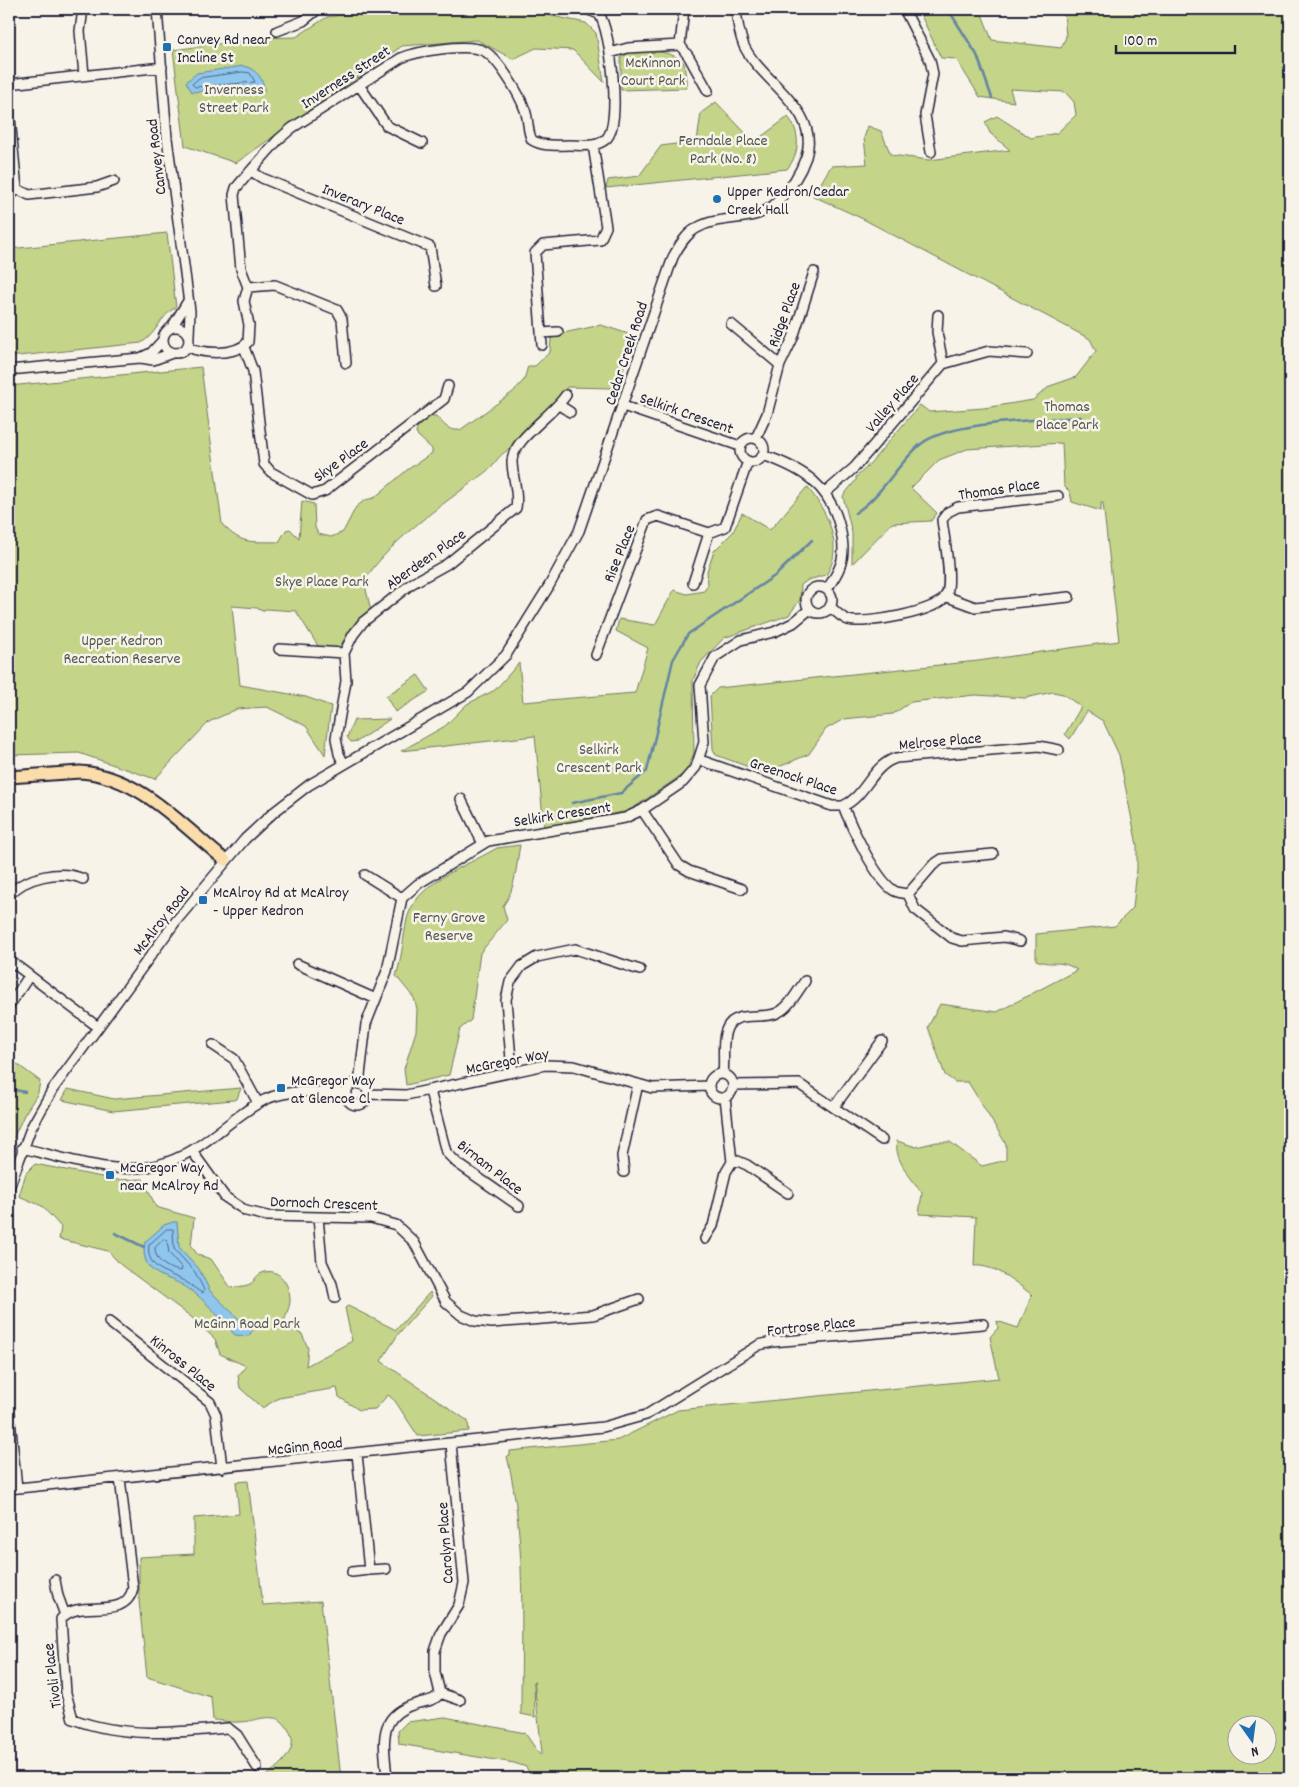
<svg xmlns="http://www.w3.org/2000/svg" width="1299" height="1787" font-family="Dekko,sans-serif">
<style>
.green{fill:#c4d488;stroke:#737b62;fill-rule:evenodd}
.water{fill:#8fc6ed;stroke:#6384a6}
.lines{fill:none;stroke-linecap:round;stroke-linejoin:round}
.shore{stroke:#4e6482;stroke-width:1}
.stream{stroke:#6384a6;stroke-width:2.5}
.minor-casing{stroke:#22223b;stroke-width:12}
.major-casing{stroke:#22223b;stroke-width:15}
.minor{stroke:#f7f3e8;stroke-width:9}
.major{stroke:#faddab;stroke-width:11}
.poi-dot{fill:#1f6fb2;stroke:#f7f3e8;stroke-width:2}
.labels{text-anchor:middle;stroke-width:5;stroke-linejoin:round;paint-order:stroke}
.poi-label{font-size:16px;fill:#22223b;stroke:#f7f3e8;text-anchor:start}
.park-label{font-size:16px;fill:#535752;stroke:#f7f3e8}
.street-label{font-size:16px;fill:#22223b;stroke:#f7f3e8}
</style>
<rect width="100%" height="100%" fill="#f7f3e8"/>
<filter id="ink" filterUnits="userSpaceOnUse"><feTurbulence type="fractalNoise" baseFrequency=".02" numOctaves="2"/><feDisplacementMap in="SourceGraphic" scale="10" xChannelSelector="R" yChannelSelector="G"/><feConvolveMatrix kernelMatrix="1 2 1 2 8 2 1 2 1" color-interpolation-filters="sRGB"/></filter>
<g filter="url(#ink)">
<path class="green" d="M383,9H518L586,23L596,33L604,82L573,50L536,48L513,59L477,40L402,46L236,163L185,146L173,50L262,38L296,37L327,17Z
M918,9H980L992,40L1061,48L1066,37L1064,12L1062,9H1290V1778H532L526,1767L514,1763L399,1744L398,1731L407,1722L445,1717L525,1733L540,1755L542,1753L534,1681L535,1717L521,1714C521,1628 527,1540 507,1456L510,1455V1451L618,1440L678,1410L999,1378L990,1337L998,1328L997,1321L1018,1328L1032,1295C1017,1283 994,1264 974,1266L976,1217L919,1214L922,1193C911,1177 894,1161 897,1141L916,1147L937,1142H950L982,1166L1006,1160V1144L968,1082H955L945,1075L928,1027L940,1004L997,1012L1077,970C1059,958 1054,967 1036,960V934L1115,926L1133,908L1137,869V845L1119,755L1103,721L1087,711L1070,739L1065,734L1081,707L1063,694L1053,692L1025,698L975,695L911,702L893,714L844,719L826,729L809,754L765,773L716,755L713,749L710,696L718,688L978,661L1119,641L1103,503H1101V511L1072,502L1070,492L1064,486L1062,443L967,449L939,460L911,488L937,513L931,521L892,523L852,564V533L843,496L856,480V477L866,468L920,405L929,412L984,408L1033,400L1050,386L1076,377L1096,351L1090,339L863,219L813,196L831,166L867,164L864,138L868,126L881,131L891,155L929,160L1010,150L990,133L985,122L997,116L1031,138L1057,133L1076,115L1074,102L1065,92L1010,89L1014,102L980,97L956,59L941,58ZM1236,1724H1266V1754H1236Z
M633,51C652,52 670,49 684,63L687,88L621,90V57Z
M716,102L754,142L788,117C801,132 800,154 787,169L606,188L608,180L639,176L661,146L697,141L701,113Z
M167,233L176,307C158,318 158,333 141,343L9,357V249Z
M601,325L635,336L617,387L614,390L612,388L567,387C552,407 535,425 517,443C506,453 502,451 492,467C449,501 394,535 364,581L371,611L355,624L338,649L324,650L318,646L296,611L266,609L262,611L257,608L232,606L240,685L306,697L331,706L325,755L306,726L267,707L237,709L209,722L155,779L79,753L9,755V386L201,367L222,524C242,546 252,541 279,542L286,530L290,529L299,538L302,501L314,504L315,527L318,534L331,537L343,532L356,507L365,500L374,498L407,470L432,453V449L416,434C416,424 427,415 436,416C444,424 447,431 460,430L513,392L524,380L528,366H535L550,352L551,339L554,335Z
M807,487C827,510 845,548 826,575L808,580L801,585L800,600L789,615L724,638L701,662L693,680L694,753L686,772L629,811L544,827L535,736L401,751L445,726L467,704L495,690L519,663L523,702L635,693L648,648L616,631L619,619L655,625L674,590L687,594L704,591L708,585L707,571L714,551L733,532L742,513L770,530Z
M418,675L429,691L395,712L386,696Z
M390,719L358,741L351,742L347,737L354,720Z
M520,845C516,866 516,889 503,906L507,920L480,953L471,1020L460,1029L449,1075L406,1085L404,1069L416,1031L417,1009L414,998L396,976C402,958 403,938 407,919C416,884 459,869 488,853L497,848Z
M9,1058L40,1081L38,1093L24,1115L12,1141L9,1140Z
M241,1088L237,1099L233,1100L113,1111L62,1100L68,1089L114,1099Z
M35,1164L117,1180L143,1179L156,1207L194,1218L191,1246L198,1255L211,1259L231,1288C236,1287 246,1286 250,1284C255,1281 256,1275 262,1273C279,1266 290,1285 290,1300C290,1309 284,1316 284,1326L302,1334L308,1348L306,1366L352,1341L345,1308L348,1306L396,1330L430,1292L432,1296L399,1333L381,1361L468,1421L469,1431L418,1436L395,1401L388,1395L375,1409L359,1410L339,1397L337,1388L279,1398L262,1408L240,1388L238,1376L246,1366L220,1354L215,1339L190,1316L121,1265L108,1251L59,1239L61,1227L42,1206L19,1196L26,1173Z
M248,1481L263,1605L321,1601L341,1778H263C278,1767 302,1749 288,1729C285,1724 280,1718 274,1718C262,1716 251,1722 240,1722C231,1723 222,1720 213,1720L211,1697L147,1677L139,1601V1557L194,1554V1518L239,1514L236,1482Z"/>
<path class="water" d="M243,66C255,68 265,79 264,92L260,93L252,88H246L192,92L186,82L197,73Z
M173,1222H177L179,1247L199,1269L210,1291L241,1321L253,1329L249,1336L235,1335C219,1318 205,1298 184,1286C173,1279 160,1278 150,1268C144,1261 143,1251 145,1242L164,1225Z"/>
<g class="lines">
<path class="shore" d="M243,72L250,73L255,82L195,87L192,84L199,78Z
M167,1229H173L174,1249L195,1272L204,1290L203,1293C197,1291 192,1285 186,1282C170,1273 145,1269 149,1245Z
M164,1239L167,1241L169,1253L182,1268L181,1271C168,1269 155,1262 155,1248Z"/>
<path class="stream" d="M948,9L977,55L992,98
M855,513C882,496 897,464 921,444C949,421 1043,420 1081,417
M572,803L621,793L647,771L673,660L688,634L776,575L812,540
M9,1089L25,1092
M115,1233L144,1247"/>
<defs>
<path id="minor" d="M83,9L80,31L84,75
M157,9L167,138L190,311L189,335
M904,9L930,60L933,74L925,115L931,152
M277,31L303,21L318,9
M680,45L684,9
M610,53L628,48L680,45L689,57L708,91
M9,84L162,67
M359,85L387,126L422,143
M9,108L17,189L9,197
M251,171L262,178L430,247L436,286
M17,189L29,195L97,187L114,181
M248,287L275,285L337,310L342,319L346,363
M731,324L780,365L767,414L756,438
M163 340a13 13 0 1 1 26 0a13 13 0 1 1-26 0Z
M172,327L188,301
M541,333L558,332
M542,345L535,253L543,245L600,240L606,227L593,145
M188,347C204,354 235,356 248,342L249,325L244,301L248,287L241,269L234,195L236,188L247,175L278,140L292,128L401,58C417,51 468,43 484,51C498,58 520,95 525,110C529,120 527,132 532,140C543,147 557,145 569,145C581,145 596,148 606,139C622,125 611,31 599,14L586,9
M244,347L253,371L264,464L271,472L312,495L325,491L444,399L448,386
M141,358L153,360L172,353
M943,364L989,351L1027,354
M780,365L793,338L814,272
M9,370L140,358L151,353L163,340
M559,405L570,412
M623,406L740,446
M740 450a12 12 0 1 1 24 0a12 12 0 1 1-24 0Z
M763,455C803,469 830,485 840,528C843,540 845,554 840,566C837,575 831,582 827,590
M825,493L855,467L943,364L937,332L938,315
M693,583L709,533
M806 600a13 13 0 1 1 26 0a13 13 0 1 1-26 0Z
M945,596L975,607L1069,597
M830,606C835,611 840,617 848,620C864,625 937,612 946,596C953,581 944,537 942,520L948,512L958,507L1058,496
M279,649L344,653
M596,655L647,520L658,516L709,533L725,527L748,461
M700,760L832,806H843C851,826 875,878 893,890C897,893 903,893 908,894L915,909L952,938L962,941L1004,937L1020,941
M344,764L339,754L336,738L346,681L344,653L353,635L363,622L411,584L447,564L516,508C519,492 512,477 512,461C513,439 554,414 566,395
M461,799L483,844
M843,806C866,796 871,766 896,758L1039,746L1059,750
M642,810L679,865L689,871L742,889
M365,875L402,898
M908,894L933,865L942,859L993,854
M9,895C25,877 60,869 83,879
M9,960L98,1027
M297,964L376,999
M9,1006L29,976
M213,1045L234,1059L258,1103
M512,1071L506,1000L510,982L522,966L537,957L575,949L640,970
M723,1074C725,1061 721,1040 727,1028C735,1010 762,1020 777,1013C789,1008 797,992 805,981
M709 1086a12 12 0 1 1 24 0a12 12 0 1 1-24 0Z
M346 1094a11 11 0 1 1 22 0a11 11 0 1 1-22 0Z
M359,1084L366,1024L387,971L402,898L418,884L488,841L625,818L642,810L683,782L696,767L704,742L700,685L715,657L741,640L774,632L793,623L810,609
M733,1085L799,1084L882,1140
M430,1091L446,1152L457,1163L519,1206
M368,1094L406,1095L545,1065L574,1066L652,1088L709,1086
M834,1107L882,1041
M22,1148C65,1158 113,1176 157,1165C197,1156 223,1124 257,1104C284,1087 317,1092 347,1093
M192,1151L225,1197L246,1211L267,1216L371,1218L396,1225L414,1242L446,1302L461,1315L475,1321L492,1323L593,1315L639,1299
M733,1159L747,1165L788,1193
M624,1172L622,1156L638,1084
M9,1188L31,1128L53,1089L176,921L245,839L274,812L309,785L468,692L506,655L549,586L579,531L673,257C679,246 686,234 697,228C723,213 756,225 778,201C791,188 800,174 806,157C821,109 762,83 744,46C740,36 737,20 736,9
M318,1217L322,1262L332,1284L335,1298
M705,1239L713,1226L726,1172L732,1162L725,1097
M109,1322L210,1402L216,1415L222,1468
M9,1410L17,1488
M357,1454L369,1570L386,1569
M120,1478L133,1588C125,1623 79,1596 61,1619L66,1693L73,1719C123,1738 175,1733 228,1728L237,1735L257,1767
M9,1489L603,1427L646,1415L759,1345L772,1342L983,1324
M352,1572L369,1570
M55,1580L58,1596L65,1615
M440,1693L460,1700
M387,1778C384,1742 376,1714 419,1703C427,1701 435,1701 440,1693L435,1672V1651L441,1634L459,1605L464,1583L451,1443"/>
<path id="major" d="M9,777L80,772C140,776 181,825 225,860"/>
</defs>
<use href="#minor" class="minor-casing"/>
<use href="#major" class="major-casing"/>
<use href="#minor" class="minor"/>
<use href="#major" class="major"/>
</g>
</g>
<g class="poi-dot">
<rect x="162" y="42" width="10" height="10" rx="2.5"/>
<circle cx="717" cy="199" r="5"/>
<rect x="198" y="895" width="10" height="10" rx="2.5"/>
<rect x="276" y="1083" width="10" height="10" rx="2.5"/>
<rect x="105" y="1170" width="10" height="10" rx="2.5"/>
</g>
<g class="labels">
<g class="poi-label">
<text x="177" y="44">Canvey Rd near<tspan x="177" dy="18">Incline St</tspan></text>
<text x="727" y="196">Upper Kedron/Cedar<tspan x="727" dy="18">Creek Hall</tspan></text>
<text x="213" y="897">McAlroy Rd at McAlroy<tspan x="213" dy="18">- Upper Kedron</tspan></text>
<text x="291" y="1085">McGregor Way<tspan x="291" dy="18">at Glencoe Cl</tspan></text>
<text x="120" y="1172">McGregor Way<tspan x="120" dy="18">near McAlroy Rd</tspan></text>
</g>
<g class="park-label">
<text x="653" y="67">McKinnon<tspan x="653" dy="18">Court Park</tspan></text>
<text x="234" y="94">Inverness<tspan x="234" dy="18">Street Park</tspan></text>
<text x="723" y="145">Ferndale Place<tspan x="723" dy="18">Park (No. 8)</tspan></text>
<text x="1067" y="411">Thomas<tspan x="1067" dy="18">Place Park</tspan></text>
<text x="322" y="586">Skye Place Park</text>
<text x="122" y="645">Upper Kedron<tspan x="122" dy="18">Recreation Reserve</tspan></text>
<text x="599" y="754">Selkirk<tspan x="599" dy="18">Crescent Park</tspan></text>
<text x="449" y="922">Ferny Grove<tspan x="449" dy="18">Reserve</tspan></text>
<text x="247" y="1328">McGinn Road Park</text>
</g>
<g class="street-label">
<text transform="translate(345 76) rotate(-33)" y="6">Inverness Street</text>
<text transform="translate(155 157) rotate(-97)" y="6">Canvey Road</text>
<text transform="translate(364 203) rotate(22)" y="6">Inverary Place</text>
<text transform="translate(783 314) rotate(-70)" y="6">Ridge Place</text>
<text transform="translate(625 353) rotate(-72)" y="6">Cedar Creek Road</text>
<text transform="translate(891 402) rotate(-49)" y="6">Valley Place</text>
<text transform="translate(687 412) rotate(19)" y="6">Selkirk Crescent</text>
<text transform="translate(340 459) rotate(-36)" y="6">Skye Place</text>
<text transform="translate(999 488) rotate(-8)" y="6">Thomas Place</text>
<text transform="translate(618 553) rotate(-68)" y="6">Rise Place</text>
<text transform="translate(425 558) rotate(-35)" y="6">Aberdeen Place</text>
<text transform="translate(940 740) rotate(-5)" y="6">Melrose Place</text>
<text transform="translate(794 775) rotate(18)" y="6">Greenock Place</text>
<text transform="translate(562 813) rotate(-9)" y="6">Selkirk Crescent</text>
<text transform="translate(160 920) rotate(-52)" y="6">McAlroy Road</text>
<text transform="translate(507 1060) rotate(-11)" y="6">McGregor Way</text>
<text transform="translate(491 1166) rotate(38)" y="6">Birnam Place</text>
<text transform="translate(324 1202) rotate(2)" y="6">Dornoch Crescent</text>
<text transform="translate(811 1325) rotate(-6)" y="6">Fortrose Place</text>
<text transform="translate(184 1362) rotate(39)" y="6">Kinross Place</text>
<text transform="translate(305 1445) rotate(-6)" y="6">McGinn Road</text>
<text transform="translate(444 1543) rotate(-94)" y="6">Carolyn Place</text>
<text transform="translate(51 1676) rotate(-97)" y="6">Tivoli Place</text>
</g>
</g>
<rect width="1299" height="1787" fill="none" stroke="#f7f3e8" stroke-width="30"/>
<rect x="15" y="15" width="1269" height="1757" fill="none" stroke="#22223b" stroke-width="2" filter="url(#ink)"/>
<g transform="translate(1252 1740) rotate(166)"><circle r="24" fill="#f7f3e8" stroke="#a29fa3"/>
<path d="M0-4L9 19L0 12L-9 19Z" fill="#1f6fb2"/>
<text y="-8" font-size="14" font-weight="bold" text-anchor="middle" fill="#22223b">N</text>
</g>
<path d="M1116 45v8h119v-8" fill="none" stroke="#22223b" stroke-width="2.5"/>
<text x="1124" y="45" font-size="15" fill="#22223b" stroke="#f7f3e8" stroke-width="4" paint-order="stroke">100 m</text>
</svg>
